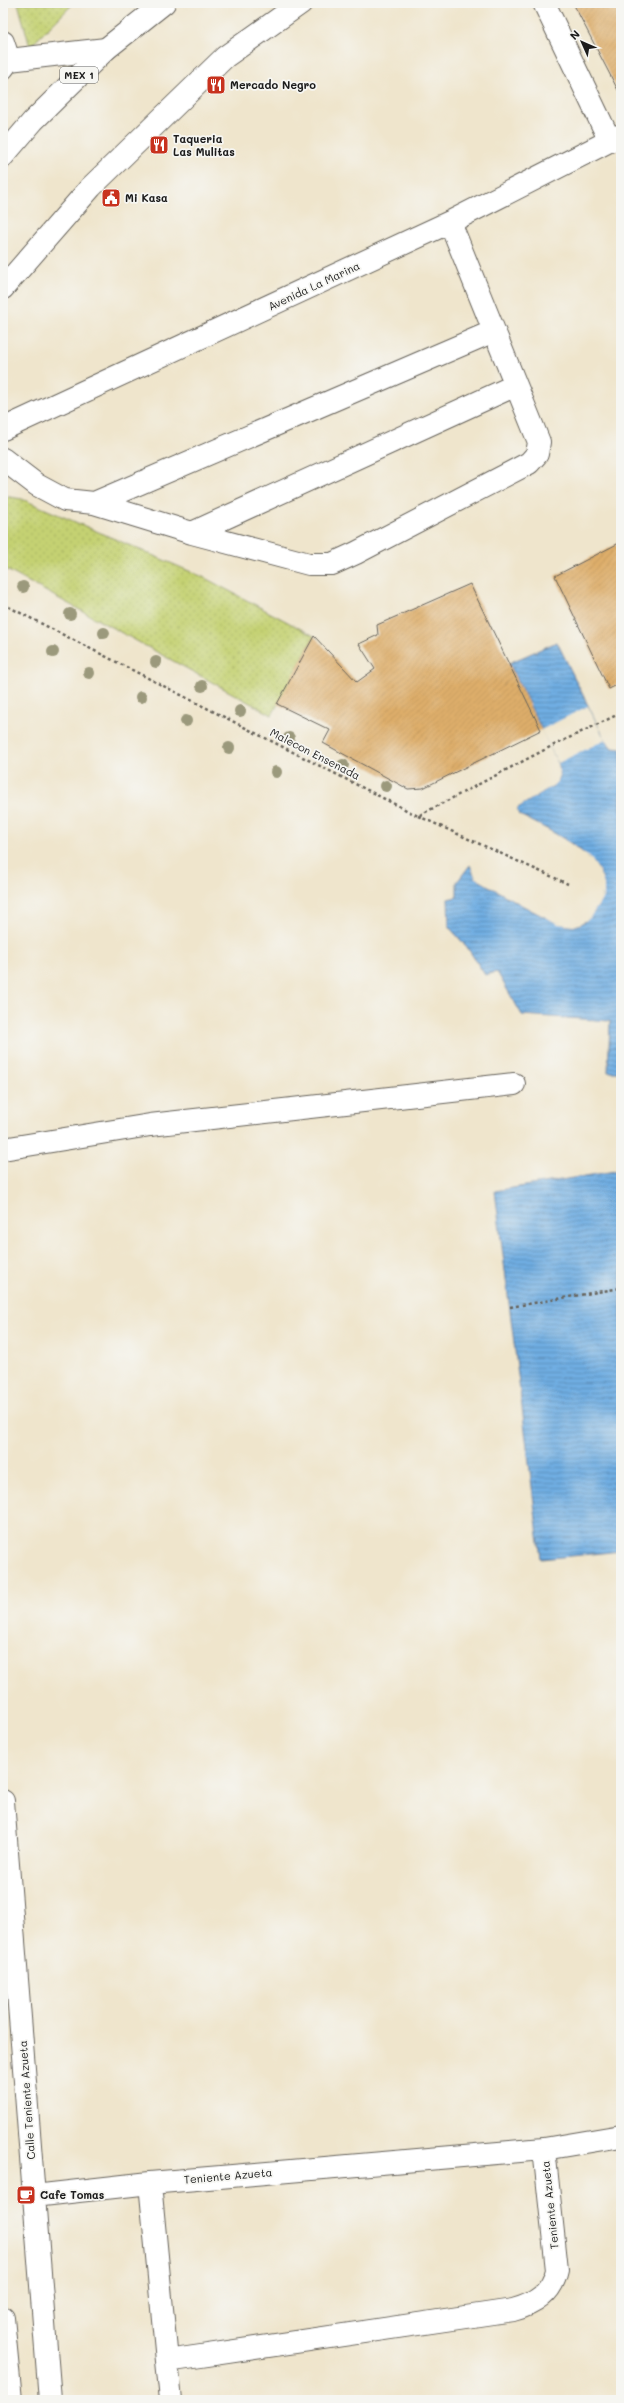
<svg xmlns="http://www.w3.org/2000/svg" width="624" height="2403" font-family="Mali,sans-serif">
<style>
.grass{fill:url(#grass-dots);stroke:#707647}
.water{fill:url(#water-rules);stroke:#46647f}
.pier{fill:#efe5cc}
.building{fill:url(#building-hatch)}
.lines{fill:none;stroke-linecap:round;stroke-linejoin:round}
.minor-casing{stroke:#66625a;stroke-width:24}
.highway-casing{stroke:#66625a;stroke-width:24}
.path{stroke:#66625a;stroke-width:2.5;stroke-dasharray:3 3;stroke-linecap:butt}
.minor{stroke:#fff;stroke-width:22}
.highway{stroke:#fff;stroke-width:22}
.tree{fill:#9b997c}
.labels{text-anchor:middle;stroke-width:3.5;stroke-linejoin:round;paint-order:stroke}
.shield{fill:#f6f6f2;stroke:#5d5d5c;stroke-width:1}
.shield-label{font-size:10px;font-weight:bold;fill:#1c1c1c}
.poi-label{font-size:11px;font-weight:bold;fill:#1c1c1c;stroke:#f6f6f2;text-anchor:start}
.street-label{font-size:11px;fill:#1c1c1c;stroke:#f6f6f2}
</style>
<defs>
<pattern id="grass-dots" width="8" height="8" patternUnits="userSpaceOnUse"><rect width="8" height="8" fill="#c4d172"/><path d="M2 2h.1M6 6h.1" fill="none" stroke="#a8b362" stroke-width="1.8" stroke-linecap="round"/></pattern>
<pattern id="water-rules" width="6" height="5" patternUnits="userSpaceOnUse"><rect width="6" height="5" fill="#70ade2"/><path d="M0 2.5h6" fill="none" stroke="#5b8cb6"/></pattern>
<pattern id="building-hatch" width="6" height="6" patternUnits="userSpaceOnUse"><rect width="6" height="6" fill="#deae6b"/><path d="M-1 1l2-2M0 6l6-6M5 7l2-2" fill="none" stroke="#be955c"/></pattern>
</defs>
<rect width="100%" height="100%" fill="#f6f6f2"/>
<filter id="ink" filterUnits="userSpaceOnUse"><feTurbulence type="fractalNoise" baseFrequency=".025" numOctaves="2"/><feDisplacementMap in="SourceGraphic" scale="8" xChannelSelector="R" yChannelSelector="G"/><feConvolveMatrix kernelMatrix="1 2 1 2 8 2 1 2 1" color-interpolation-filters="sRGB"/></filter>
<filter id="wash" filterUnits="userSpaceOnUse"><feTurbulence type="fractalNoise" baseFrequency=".012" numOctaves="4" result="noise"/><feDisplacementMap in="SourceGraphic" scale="16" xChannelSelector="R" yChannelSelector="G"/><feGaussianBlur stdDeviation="0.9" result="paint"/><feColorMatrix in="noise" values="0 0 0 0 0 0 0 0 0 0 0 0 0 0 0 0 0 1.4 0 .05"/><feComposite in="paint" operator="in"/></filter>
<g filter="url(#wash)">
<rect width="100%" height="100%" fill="#efe5cc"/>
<path class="grass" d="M18,3H74L30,47Z
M3,496L22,499L203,577L314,636L272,715L3,568Z"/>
<path class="water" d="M557,642L605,740L612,748L621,749V1072H608L610,1021L522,1015L497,972L485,975L467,947L449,927L448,899L457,897V882L470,865L476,878C494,889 556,928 574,926C586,924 592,915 598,905C624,861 547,830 518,814L517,808L557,783L560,775L558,763L509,663Z
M621,1170V1551L541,1559L495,1191Z"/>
<path class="pier" d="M588,706L605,740L558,763L560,775L557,783L517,808L518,815L590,857L599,871L604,884V897L589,919L574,926L558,924L476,878L470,865L477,877L558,922L573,924L588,918L602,896V884L589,858L517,816L515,808L526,798L555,782L558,775L556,764L558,763L541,730Z"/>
<g id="blocks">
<path class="building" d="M573,3H621V96Z
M621,542V683L609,689L555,576Z
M470,584L541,730L423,788L408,789L323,743L330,730L277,704L314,636L357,682L375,669L359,644L378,635L377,625Z"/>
</g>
</g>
<g filter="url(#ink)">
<use href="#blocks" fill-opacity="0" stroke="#66625a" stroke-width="1"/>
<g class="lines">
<defs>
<path id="minor" d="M544,3L610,141
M3,42L9,60L3,68
M9,60L106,49
M3,429L450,222L621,135
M3,459L37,485L65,500L94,503L192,533L309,564H332L356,553L529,463L537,454L539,442L450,222
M94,503L494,331
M192,533L516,385
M3,1149L150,1125L514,1084
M3,1801L50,2400
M544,2149L621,2136
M150,2183L167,2361
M34,2196L150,2183L544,2149L557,2270C552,2293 536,2304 513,2310L167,2361L171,2400
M3,2318L11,2400"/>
<path id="highway" d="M3,156L33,121L106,49L164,3
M3,288L91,187L225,57L301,3"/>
</defs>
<use href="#minor" class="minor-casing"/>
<use href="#highway" class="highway-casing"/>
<path class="path" d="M3,604L418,816L550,747L621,713
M418,816L568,884
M510,1307L621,1288"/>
<use href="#minor" class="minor"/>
<use href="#highway" class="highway"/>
</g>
<g class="tree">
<circle cx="23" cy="587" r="6"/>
<circle cx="70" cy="614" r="6"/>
<circle cx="104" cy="633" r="6"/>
<circle cx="53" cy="652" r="6"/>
<circle cx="156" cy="662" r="6"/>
<circle cx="89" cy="673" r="6"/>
<circle cx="202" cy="686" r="6"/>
<circle cx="141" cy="697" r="6"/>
<circle cx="240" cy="711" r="6"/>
<circle cx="186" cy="721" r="6"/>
<circle cx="289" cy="738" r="6"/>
<circle cx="229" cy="748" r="6"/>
<circle cx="343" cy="765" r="6"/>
<circle cx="276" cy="772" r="6"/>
<circle cx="386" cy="786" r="6"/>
</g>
</g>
<defs>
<symbol id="restaurant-square" viewBox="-11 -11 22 22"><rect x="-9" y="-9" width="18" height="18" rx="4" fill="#c8321e" stroke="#f6f6f2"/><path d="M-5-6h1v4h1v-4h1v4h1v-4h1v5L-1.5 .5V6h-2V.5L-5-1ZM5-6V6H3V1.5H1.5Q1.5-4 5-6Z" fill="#fff"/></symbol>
<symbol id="civic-square" viewBox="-11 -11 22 22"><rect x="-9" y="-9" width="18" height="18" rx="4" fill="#c8321e" stroke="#f6f6f2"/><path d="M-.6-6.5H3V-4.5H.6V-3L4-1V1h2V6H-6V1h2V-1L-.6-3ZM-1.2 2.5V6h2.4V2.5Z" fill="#fff"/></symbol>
<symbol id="cafe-square" viewBox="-11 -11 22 22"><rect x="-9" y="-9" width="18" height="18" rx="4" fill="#c8321e" stroke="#f6f6f2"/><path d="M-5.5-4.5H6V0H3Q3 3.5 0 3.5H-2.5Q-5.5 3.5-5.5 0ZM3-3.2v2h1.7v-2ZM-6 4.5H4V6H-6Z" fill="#fff"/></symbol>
</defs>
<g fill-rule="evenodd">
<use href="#restaurant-square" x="205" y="74" width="22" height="22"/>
<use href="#restaurant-square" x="148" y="134" width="22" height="22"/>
<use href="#civic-square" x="100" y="187" width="22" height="22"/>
<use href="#cafe-square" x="15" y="2184" width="22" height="22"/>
</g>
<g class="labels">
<rect class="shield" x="60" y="67" width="38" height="16" rx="3"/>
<g class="shield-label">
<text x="79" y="79">MEX 1</text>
</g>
<g class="poi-label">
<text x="230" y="89">Mercado Negro</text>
<text x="173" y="143">Taqueria<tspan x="173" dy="13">Las Mulitas</tspan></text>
<text x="125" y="202">Mi Kasa</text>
<text x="40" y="2199">Cafe Tomas</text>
</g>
<g class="street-label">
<text transform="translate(314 286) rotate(-25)" y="4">Avenida La Marina</text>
<text transform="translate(315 754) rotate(27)" y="4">Malecon Ensenada</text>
<text transform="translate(27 2100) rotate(-94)" y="4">Calle Teniente Azueta</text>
<text transform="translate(228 2176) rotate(-5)" y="4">Teniente Azueta</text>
<text transform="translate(550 2205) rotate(-96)" y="4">Teniente Azueta</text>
</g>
</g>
<rect width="624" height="2403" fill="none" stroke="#f6f6f2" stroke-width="16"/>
<g transform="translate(582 42) rotate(315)" stroke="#f6f6f2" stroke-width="3" paint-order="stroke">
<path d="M0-3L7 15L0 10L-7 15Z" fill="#1c1c1c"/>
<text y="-6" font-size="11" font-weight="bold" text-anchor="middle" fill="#1c1c1c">N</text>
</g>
</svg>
